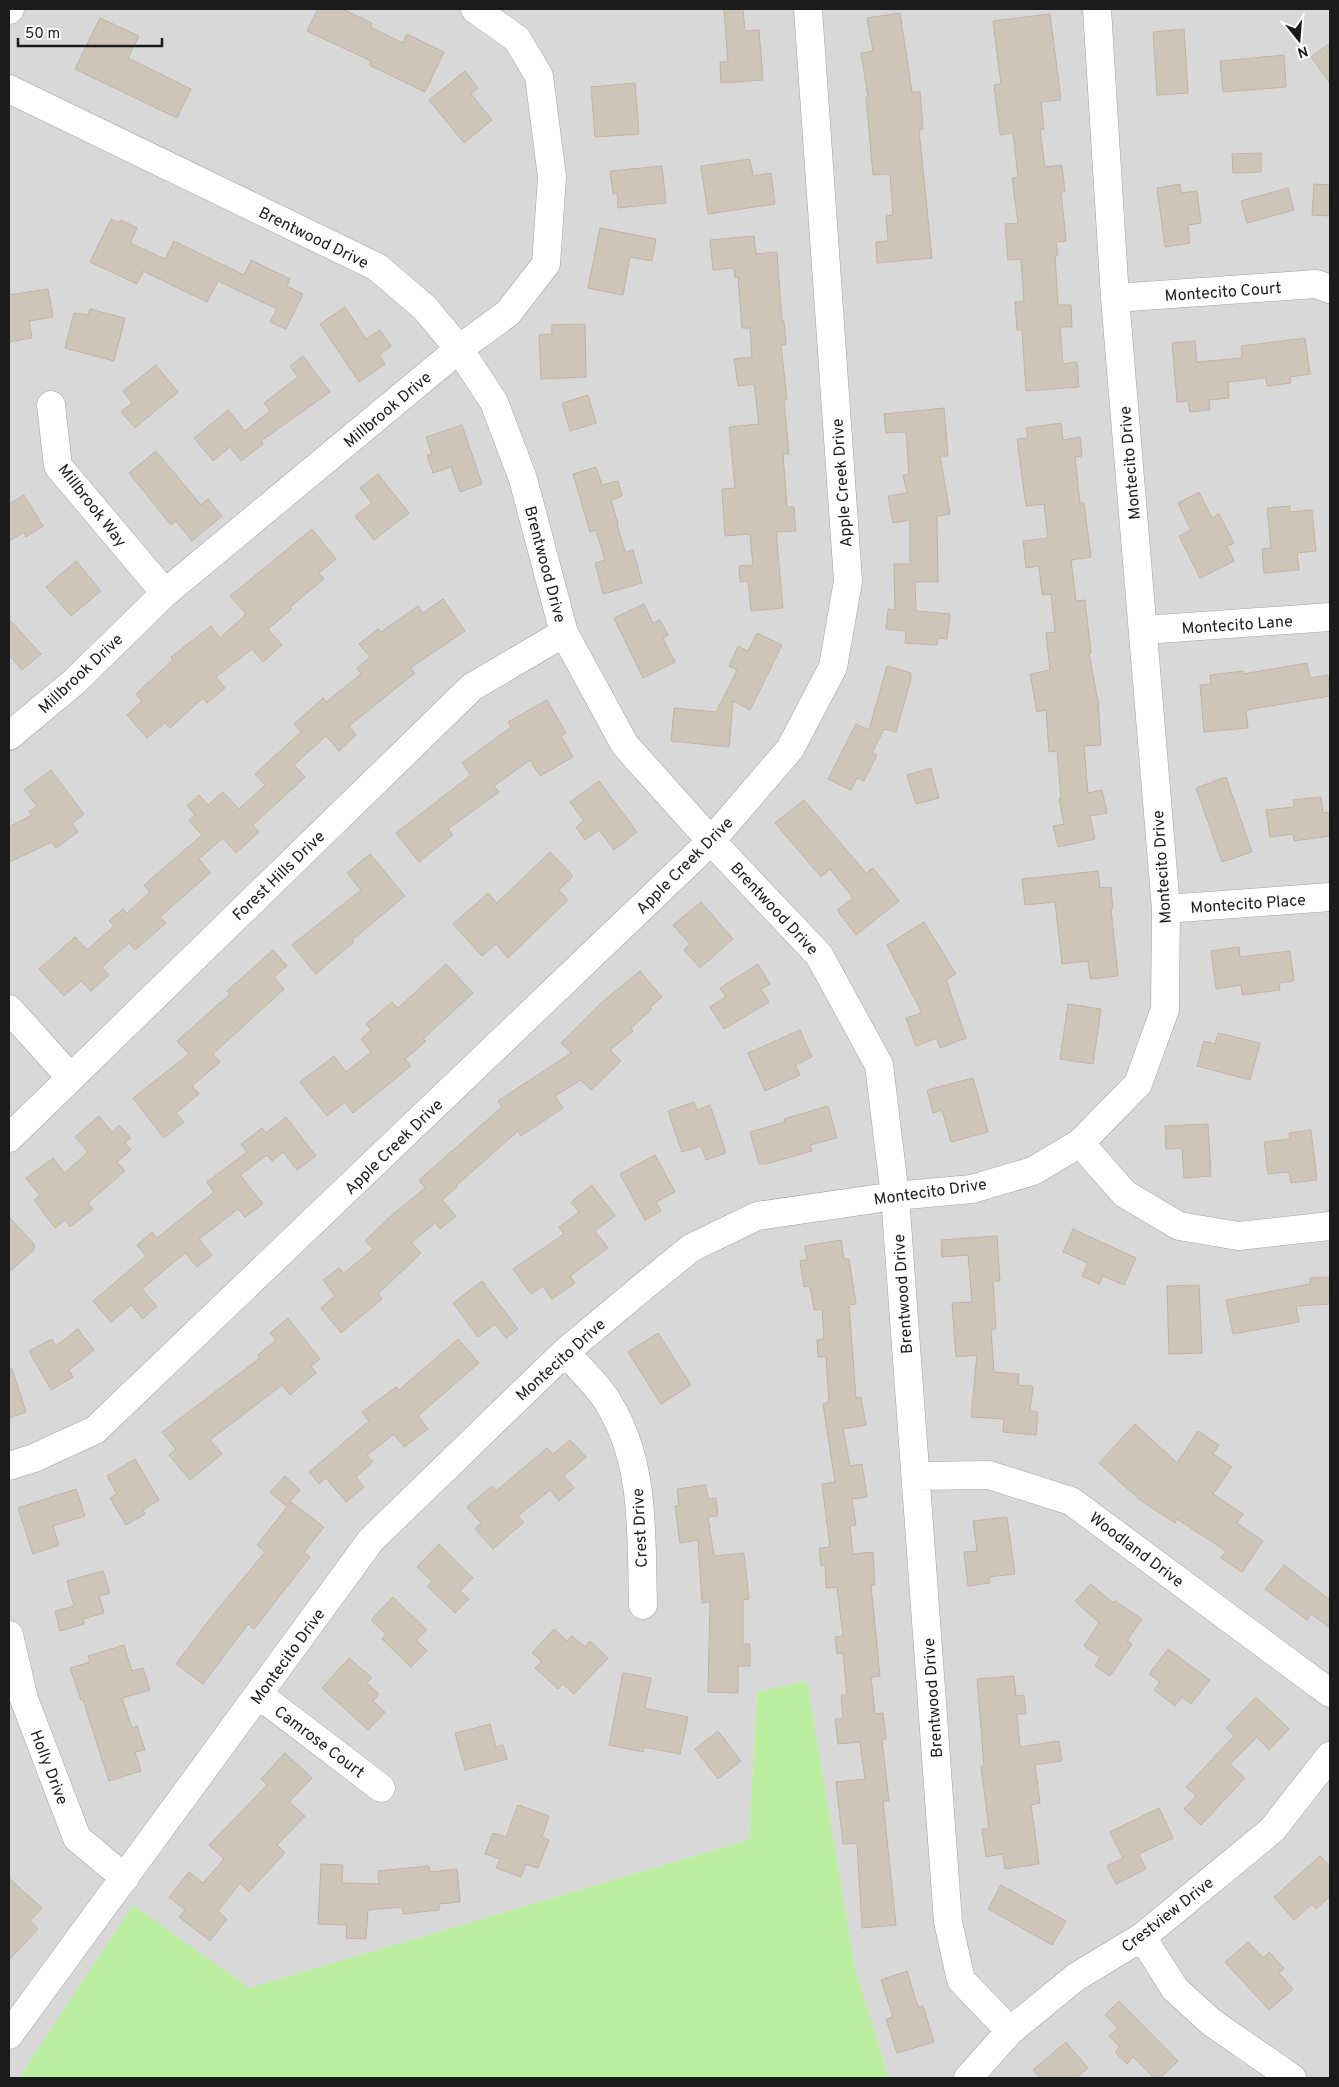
<svg xmlns="http://www.w3.org/2000/svg" width="1339" height="2087" font-family="Overpass,sans-serif">
<style>
.residential{fill:#d9d8d8}
.grass{fill:#bbeea0}
.building{fill:#cec5b9;stroke:#c1b3a1}
.lines{fill:none;stroke-linecap:round;stroke-linejoin:round}
.minor-casing{stroke:#a2a2a2;stroke-width:29}
.minor{stroke:#fff;stroke-width:28}
.labels{text-anchor:middle;stroke-width:4;stroke-linejoin:round;paint-order:stroke}
.street-label{font-size:16px;fill:#1b1b1b;stroke:#fff}
</style>
<rect width="100%" height="100%" fill="#eeebdf"/>
<path class="residential" d="M9,9H1330V2078H889L855,1968L807,1681L757,1692L749,1840L249,1988L133,1905L19,2078H9Z"/>
<path class="grass" d="M807,1681L855,1968L889,2078H19L133,1905L249,1988L749,1840L757,1692Z"/>
<path class="building" d="M318,9H342L372,23L370,27L403,43L407,34L444,52L425,92L369,65L371,61L307,31Z
M724,9H743L745,31L759,30L763,80L721,83L720,62H728Z
M900,13L912,92H920L923,129L919,130L932,258L877,263L876,242L888,241L886,216L893,215L890,174L873,175L866,97H868L861,53L873,51L867,18Z
M1050,14L1061,100L1041,102L1044,129L1040,130L1045,167L1062,165L1065,192H1061L1066,241L1056,242L1058,255H1055L1058,305H1071L1072,327H1060L1063,364L1077,362L1079,387L1026,391L1022,330H1017L1015,302L1024,301L1021,259L1008,260L1005,224L1018,223L1012,178L1018,177L1013,133L1000,135L994,85L1001,84L993,21Z
M100,18L139,36L128,58L191,89L177,118L75,69Z
M1184,29L1188,93L1157,95L1153,32Z
M1330,43V83L1311,57Z
M1284,55L1286,87L1223,92L1220,61Z
M465,71L478,88L471,94L492,120L464,143L429,100Z
M635,83L639,134L595,137L591,87Z
M1261,153V172L1233,173L1232,154Z
M750,159L753,176L771,173L775,204L708,214L701,166Z
M662,166L666,203L618,208L617,193L613,194L610,171Z
M1180,184L1181,193L1197,191L1201,223L1188,225L1190,243L1165,247L1157,188Z
M1314,184L1330,185V216L1312,215Z
M1288,188L1294,210L1247,223L1241,201Z
M111,219L119,223L121,220L137,228L130,243L165,259L174,241L244,275L251,260L290,279L287,286L303,294L286,329L270,322L277,309L218,281L207,302L143,271L137,284L90,262Z
M600,228L656,239L652,261L630,257L623,295L588,288Z
M754,236L756,254L777,252L782,321H784L786,344L781,345L787,400H784L789,454H783L787,507H794L796,531L776,532L783,608L751,611L748,581L740,582L739,566L753,565L750,534L725,536L722,489L735,488L729,427L759,424L754,384L738,386L734,359L752,357L750,328H742L738,277L735,278L734,268L713,270L710,240Z
M48,289L53,317L29,321L32,338L9,342V295Z
M345,307L366,339L380,330L391,346L379,355L385,364L359,382L320,324Z
M90,309L125,318L114,361L65,348L74,313L88,315Z
M585,324L586,377L541,379L539,335L552,334V325Z
M1305,338L1310,374L1290,377L1291,383L1267,386L1266,378L1228,382L1229,398L1209,400L1210,410L1190,412L1188,401L1177,402L1172,343L1195,341L1197,362L1242,358L1241,346Z
M303,356L330,392L261,441L263,444L241,461L230,447L213,461L194,438L228,410L245,431L270,411L264,403L298,377L290,366Z
M156,365L178,392L135,428L121,412L132,403L123,391Z
M588,395L596,423L570,431L562,403Z
M944,408L948,456H940L950,514L937,516L938,582H915L916,611L950,614L947,639L938,638L937,645L905,643L906,631L886,629L888,609L895,610L894,564H910V520L893,523L888,496L907,493L903,475L909,474L906,432L886,433L884,414Z
M1061,423L1063,440L1080,437L1082,456L1075,457L1080,503H1084L1091,557L1071,560L1076,601L1085,600L1091,653L1089,654L1098,701L1101,745L1084,746L1088,793L1102,790L1107,813L1090,816L1095,839L1058,847L1053,826L1064,824L1059,799H1061L1057,751L1049,752L1046,710L1037,712L1030,674L1050,670L1046,633L1055,632L1051,594L1042,595L1039,566L1026,568L1023,541L1048,538L1044,504L1026,506L1017,439L1028,438L1026,428Z
M462,425L482,484L460,492L451,467L433,473L427,455L432,454L426,437Z
M156,451L201,505L208,499L222,516L192,541L176,521L171,525L129,473Z
M596,467L602,485L618,481L622,496L611,500L618,524H617L625,552L633,550L642,583L603,594L595,563L605,560L596,530L590,532L573,474Z
M378,474L409,513L374,540L355,516L372,503L360,488Z
M1199,492L1212,518L1219,514L1234,543L1227,546L1234,561L1200,578L1179,536L1191,530L1178,503Z
M24,495L43,526L26,537L24,532L9,541V504Z
M1290,506V512L1312,510L1316,551L1297,553L1299,570L1264,573L1262,549L1271,548L1267,508Z
M312,529L336,559L319,573L324,579L290,607L292,609L268,629L282,645L263,662L252,649L216,677L225,688L207,703L203,698L170,728L165,723L147,738L127,715L142,701L136,694L173,660L171,657L211,626L220,638L246,614L230,596Z
M76,561L101,591L71,616L46,587Z
M443,599L465,631L410,668L415,673L349,726L356,735L339,751L326,736L294,765L305,777L253,825L259,832L236,853L223,838L199,859L210,873L160,917L166,923L135,950L129,943L102,967L109,975L91,991L81,981L64,996L39,969L75,937L87,950L114,926L109,921L123,909L127,913L150,892L144,885L202,835L189,820L195,815L187,806L199,795L208,805L223,792L239,809L265,785L255,774L301,732L294,724L323,698L326,702L361,674L357,668L370,657L359,644L378,629L381,632L418,606L423,613Z
M644,604L653,623L660,620L668,635L663,638L675,662L643,678L614,618Z
M9,619L41,654L22,670L9,655Z
M757,633L782,645L750,710L733,701L729,747L671,741L674,708L716,712L737,670L729,666L738,646L748,651Z
M1307,663L1310,678L1328,675L1330,696L1246,710L1248,728L1204,732L1200,685L1211,684L1210,675L1243,671V674Z
M887,666L911,673V679L896,732L884,729L872,753L877,755L864,781L857,778L851,790L828,779L856,724L869,730Z
M547,700L566,733L561,736L573,757L540,776L530,760L494,786L499,792L448,829L453,835L419,862L396,833L471,775L462,763L511,727L508,722Z
M931,768L939,798L916,804L907,775Z
M51,770L84,814L72,823L78,832L56,848L52,842L9,862V827L32,815L29,812L37,806L24,790Z
M1226,777L1252,852L1222,862L1196,788Z
M599,781L637,832L614,850L599,830L585,840L576,827L584,821L570,802Z
M1321,797L1323,813L1330,812V836L1294,841L1293,834L1270,837L1266,810L1294,807L1293,800Z
M804,800L866,873L873,868L899,901L856,935L837,910L853,898L830,869L821,877L775,823Z
M550,852L573,876L559,890L568,900L508,958L496,944L482,956L453,924L488,893L497,903Z
M370,854L405,896L352,940L354,942L316,974L292,945L361,890L347,873Z
M1098,871L1100,888L1111,887L1113,908L1111,909L1118,976L1090,979L1088,961L1062,964L1055,902L1025,905L1022,879Z
M701,902L733,939L700,968L684,950L690,944L673,925Z
M924,922L956,974L946,980L966,1038L940,1048L937,1038L916,1046L906,1018L922,1013L887,945Z
M1239,947L1240,957L1290,951L1294,981L1279,983L1280,990L1242,995L1241,985L1216,989L1211,951Z
M273,950L287,966L274,977L284,989L213,1054L220,1062L192,1086L199,1094L176,1113L184,1122L164,1138L133,1098L189,1054L177,1041L230,994L227,991Z
M446,964L473,993L423,1039L426,1041L405,1059L411,1066L353,1113L345,1102L327,1116L300,1082L334,1056L346,1072L371,1052L361,1039L371,1030L366,1024L392,1002L398,1008Z
M758,964L770,984L761,989L769,1002L724,1029L710,1007L726,997L720,988Z
M640,971L662,997L650,1007L652,1009L631,1028L633,1031L610,1050L621,1061L591,1090L581,1080L555,1096L563,1108L521,1136L518,1131L456,1186L457,1187L442,1200L456,1216L440,1229L435,1223L411,1243L421,1253L378,1294L382,1299L341,1333L321,1308L335,1296L323,1280L339,1268L344,1273L373,1249L365,1241L391,1216L425,1188L419,1180L502,1107L498,1101L571,1053L561,1043L601,1003Z
M1068,1004L1101,1009L1093,1064L1060,1059Z
M800,1030L812,1057L795,1065L800,1075L765,1091L748,1053Z
M1218,1033L1260,1043L1250,1080L1197,1066L1204,1041L1215,1044Z
M973,1078L988,1132L951,1142L942,1110L933,1113L927,1090Z
M694,1102L697,1110L710,1105L726,1153L706,1160L701,1146L682,1152L668,1111Z
M828,1106L837,1138L810,1145L812,1151L766,1164H759L750,1132L785,1122L784,1119Z
M99,1116L112,1132L119,1125L131,1138L125,1143L131,1150L117,1162L125,1171L88,1203L93,1209L70,1227L65,1220L55,1228L34,1200L40,1196L26,1178L53,1158L65,1173L88,1152L75,1137Z
M286,1117L316,1156L297,1170L283,1152L272,1161L267,1155L240,1175L263,1204L245,1217L238,1209L199,1239L212,1255L197,1267L185,1253L142,1289L157,1306L143,1319L131,1305L111,1322L93,1301L146,1256L137,1245L152,1232L157,1238L214,1192L207,1182L247,1152L241,1144L262,1128L266,1133Z
M1208,1124L1211,1176L1184,1178L1182,1148L1166,1149L1165,1126Z
M1311,1130L1317,1180L1291,1183L1289,1172L1268,1174L1264,1142L1290,1139L1289,1133Z
M655,1155L675,1192L656,1202L661,1211L645,1220L620,1174Z
M592,1185L615,1216L595,1231L608,1248L570,1276L575,1283L552,1299L543,1286L531,1294L513,1269L564,1234L559,1227L579,1212L571,1202Z
M9,1217L34,1244V1250L9,1272Z
M1073,1229L1136,1258L1124,1285L1103,1276L1099,1284L1082,1276L1088,1263L1063,1252Z
M997,1236L1000,1281H993L996,1329L991,1330L994,1372L1019,1374L1018,1385L1033,1386L1030,1411L1038,1412L1036,1435L1003,1432L1004,1419L971,1417L977,1355L956,1357L952,1303L972,1302L968,1255L942,1257L941,1240Z
M841,1240L844,1259H849L856,1304L849,1305L856,1398L861,1397L866,1425L843,1429L850,1466L862,1464L867,1497L852,1499L856,1525L850,1526L853,1554L873,1552L875,1585H871L880,1676L871,1677L875,1714L883,1713L886,1739L882,1740L889,1801H883L896,1925L862,1928L857,1843L843,1844L836,1782L865,1779L860,1742L838,1744L835,1719H843L841,1695H847L843,1653L837,1654L835,1637L843,1636L837,1587L826,1588L825,1565L821,1566L819,1548L830,1547L822,1484L835,1482L823,1404L829,1402L826,1357H818L817,1340L824,1339L822,1309L814,1310L810,1286L804,1287L800,1261L807,1260L805,1246Z
M1330,1277V1304L1296,1306L1299,1322L1233,1334L1226,1300L1310,1284V1278Z
M482,1281L518,1329L506,1338L495,1324L478,1337L453,1303Z
M1199,1285L1202,1353L1169,1354L1167,1286Z
M288,1318L320,1359L311,1366L316,1373L290,1395L282,1385L210,1440L222,1454L190,1480L169,1455L176,1449L162,1432L260,1358L258,1355L276,1340L270,1333Z
M78,1329L94,1350L69,1370L73,1377L51,1390L29,1351L52,1339L56,1346Z
M658,1333L691,1385L661,1404L628,1352Z
M458,1339L479,1363L418,1416L428,1429L404,1447L394,1434L367,1455L373,1462L356,1477L364,1487L346,1502L326,1478L319,1484L309,1472L369,1421L362,1412L396,1387L399,1390Z
M9,1369H12L26,1412L9,1418Z
M1135,1424L1177,1463L1198,1431L1219,1445L1213,1454L1232,1467L1213,1494L1243,1514L1237,1523L1263,1541L1242,1572L1221,1558L1226,1551L1177,1519L1175,1523L1140,1500L1099,1463Z
M570,1440L586,1457L564,1476L574,1488L559,1501L550,1490L518,1516L524,1522L493,1549L475,1529L481,1523L467,1507L492,1486L496,1491L547,1448L553,1454Z
M135,1459L159,1500L143,1510L145,1514L126,1525L110,1498L117,1494L107,1476Z
M285,1476L300,1490L286,1506L270,1492Z
M706,1485L708,1499L716,1498L718,1516L708,1517L714,1556L744,1553L749,1599L743,1600V1644H750V1666H738V1693L708,1692L710,1602L702,1603L698,1540L680,1543L675,1506L679,1505L677,1489Z
M76,1489L85,1516L53,1526L59,1545L33,1554L18,1508Z
M291,1502L324,1527L304,1552L310,1557L254,1629L248,1624L203,1684L176,1664L213,1615L265,1552L257,1545Z
M1007,1517L1015,1574L989,1577L990,1583L968,1586L964,1552L977,1551L973,1521Z
M439,1544L473,1578L460,1591L469,1599L455,1613L427,1586L432,1582L417,1567Z
M1284,1565L1330,1600V1628L1311,1614L1307,1620L1265,1589Z
M103,1571L110,1593L99,1596L104,1613L83,1619L84,1624L60,1631L55,1611L74,1606L67,1581Z
M1091,1584L1113,1603L1115,1601L1142,1619L1127,1641L1132,1644L1110,1676L1095,1666L1100,1657L1084,1646L1099,1623L1075,1601Z
M393,1597L427,1630L416,1640L427,1651L411,1667L382,1639L386,1634L371,1620Z
M554,1629L567,1641L572,1636L585,1647L590,1641L608,1658L574,1694L563,1684L558,1689L535,1668L542,1662L532,1653Z
M124,1645L132,1671L143,1668L150,1690L122,1698L132,1728L137,1726L145,1750L135,1752L141,1771L109,1781L83,1700H81L70,1668L90,1662L88,1656Z
M1168,1649L1210,1680L1191,1704L1182,1697L1175,1706L1154,1690L1160,1682L1149,1674Z
M349,1658L372,1678L367,1683L379,1694L373,1701L385,1712L368,1730L322,1688Z
M623,1673L651,1678L645,1708L688,1717L680,1754L644,1747L643,1752L609,1745Z
M1014,1676L1016,1696L1024,1695L1026,1714H1017L1020,1747L1059,1741L1062,1761L1035,1765L1040,1803L1031,1805L1039,1864L1005,1869L1003,1854L986,1857L982,1829H989L981,1767L984,1766L977,1679Z
M1256,1697L1289,1729L1269,1750L1257,1737L1230,1764L1245,1778L1201,1825L1184,1809L1196,1796L1186,1787L1234,1736L1226,1728Z
M490,1724L496,1747L503,1745L507,1759L465,1770L455,1733Z
M718,1731L741,1761L718,1779L695,1749Z
M285,1753L312,1778L289,1802L305,1816L277,1845L285,1853L249,1892L240,1883L218,1911L227,1919L210,1941L179,1917L185,1910L169,1897L189,1872L203,1883L224,1859L209,1845L267,1785L261,1779Z
M518,1805L549,1816L542,1837L549,1840L538,1868L526,1864L521,1877L496,1868L500,1859L485,1854L493,1833L506,1837Z
M1159,1808L1173,1838L1139,1854L1146,1869L1116,1884L1107,1866L1123,1858L1110,1832Z
M1320,1856L1330,1867V1896L1316,1909L1312,1904L1294,1920L1274,1897Z
M321,1864L343,1865L342,1883L379,1884L378,1871L429,1866L430,1872L457,1869L460,1902L439,1904V1910L403,1914L402,1907L368,1910L366,1939L346,1938L347,1925L318,1924Z
M9,1878L42,1908L30,1921L38,1929L9,1960Z
M1001,1885L1066,1921L1052,1945L988,1909Z
M1248,1942L1263,1958L1269,1952L1284,1968L1279,1973L1293,1989L1269,2010L1225,1962Z
M907,1971L918,2007L923,2006L934,2042L897,2053L886,2019L893,2017L881,1980Z
M1119,2001L1178,2061L1160,2078H1154L1133,2057L1127,2064L1115,2052L1120,2047L1109,2036L1118,2028L1105,2015Z
M1066,2042L1088,2068L1076,2078H1040L1033,2070Z"/>
<g class="lines">
<defs>
<path id="minor" d="M9,10L10,9
M9,89L377,267L425,308L459,349L494,402L523,479L564,633L625,745L711,841L819,955L879,1065L895,1196L948,1922L961,1980L1010,2031
M1115,298L1316,284L1330,289
M51,405L58,466L165,593
M1144,630L1330,617
M9,736L74,682L165,593L459,349L508,313L546,264L552,177L539,76L517,39L475,9
M1166,909L1330,897
M9,1009L70,1077
M9,1138L472,687L564,633
M1080,1143L1125,1194L1179,1226L1238,1236L1330,1226
M565,1352C579,1368 599,1386 609,1404C646,1464 641,1538 643,1605
M9,1466L34,1458L95,1430L711,841L790,749L833,667L848,581L808,9
M916,1476L989,1475L1071,1501L1330,1693
M9,1635L24,1699L77,1838L125,1878
M259,1695L381,1788
M1142,1937L1175,1989L1211,2022L1292,2078
M9,2035L371,1540L565,1352L643,1287L691,1248L757,1216L895,1196L972,1189L1033,1171L1080,1143L1138,1084L1165,1009L1166,909L1115,298L1097,9
M968,2078L1010,2031L1076,1977L1142,1937L1272,1830L1330,1756"/>
</defs>
<use href="#minor" class="minor-casing"/>
<use href="#minor" class="minor"/>
</g>
<g class="labels">
<g class="street-label">
<text transform="translate(314 237) rotate(26)" y="6">Brentwood Drive</text>
<text transform="translate(1223 291) rotate(-4)" y="6">Montecito Court</text>
<text transform="translate(387 409) rotate(-40)" y="6">Millbrook Drive</text>
<text transform="translate(1129 463) rotate(-95)" y="6">Montecito Drive</text>
<text transform="translate(841 483) rotate(-94)" y="6">Apple Creek Drive</text>
<text transform="translate(93 505) rotate(52)" y="6">Millbrook Way</text>
<text transform="translate(546 564) rotate(75)" y="6">Brentwood Drive</text>
<text transform="translate(1237 624) rotate(-4)" y="6">Montecito Lane</text>
<text transform="translate(80 673) rotate(-43)" y="6">Millbrook Drive</text>
<text transform="translate(684 865) rotate(-45)" y="6">Apple Creek Drive</text>
<text transform="translate(1161 867) rotate(-94)" y="6">Montecito Drive</text>
<text transform="translate(278 875) rotate(-44)" y="6">Forest Hills Drive</text>
<text transform="translate(1248 903) rotate(-4)" y="6">Montecito Place</text>
<text transform="translate(775 908) rotate(47)" y="6">Brentwood Drive</text>
<text transform="translate(393 1146) rotate(-44)" y="6">Apple Creek Drive</text>
<text transform="translate(930 1191) rotate(-8)" y="6">Montecito Drive</text>
<text transform="translate(902 1294) rotate(-94)" y="6">Brentwood Drive</text>
<text transform="translate(560 1359) rotate(-42)" y="6">Montecito Drive</text>
<text transform="translate(639 1528) rotate(-93)" y="6">Crest Drive</text>
<text transform="translate(1137 1549) rotate(37)" y="6">Woodland Drive</text>
<text transform="translate(287 1656) rotate(-54)" y="6">Montecito Drive</text>
<text transform="translate(932 1698) rotate(-94)" y="6">Brentwood Drive</text>
<text transform="translate(320 1741) rotate(37)" y="6">Camrose Court</text>
<text transform="translate(50 1767) rotate(69)" y="6">Holly Drive</text>
<text transform="translate(1167 1914) rotate(-38)" y="6">Crestview Drive</text>
</g>
</g>
<rect width="1339" height="2087" fill="none" stroke="#1b1b1b" stroke-width="20"/>
<g transform="translate(1299 40) rotate(163)" stroke="#ffffff" stroke-width="4" paint-order="stroke">
<path d="M0-4L9 19L0 12L-9 19Z" fill="#1b1b1b"/>
<text y="-8" font-size="14" font-weight="bold" text-anchor="middle" fill="#1b1b1b">N</text>
</g>
<path d="M18 38v8h144v-8" fill="none" stroke="#1b1b1b" stroke-width="2.5"/>
<text x="25" y="38" font-size="15" fill="#1b1b1b" stroke="#ffffff" stroke-width="4" paint-order="stroke">50 m</text>
</svg>
